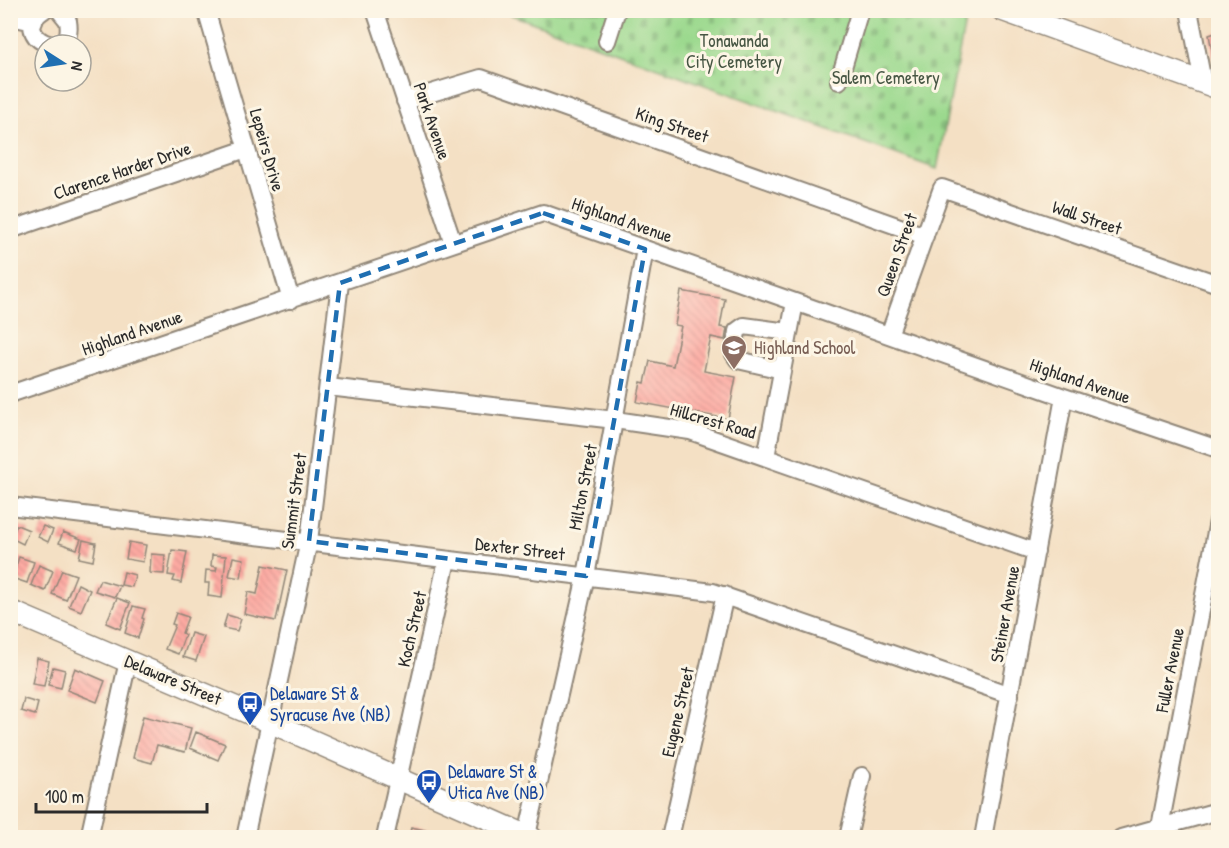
<svg xmlns="http://www.w3.org/2000/svg" width="1229" height="848" font-family="'Patrick Hand',sans-serif">
<style>
.cemetery{fill:url(#cemetery-stones);stroke:#63825c;stroke-width:1.5}
.building{fill:url(#building-back-hatch)}
.lines{fill:none;stroke-linecap:round;stroke-linejoin:round}
.minor-casing{stroke:#908678;stroke-width:20}
.major-casing{stroke:#908678;stroke-width:24}
.minor{stroke:#fff;stroke-width:16}
.major{stroke:#fff;stroke-width:21}
.marked{fill:none;stroke:#1f6fb2;stroke-width:4.5;stroke-dasharray:12 8;stroke-linejoin:round}
.labels{text-anchor:middle;stroke-width:6;stroke-linejoin:round;paint-order:stroke}
.park-label{font-size:18px;fill:#475644;stroke:#fcf5e5}
.street-label{font-size:18px;fill:#2b2b2b;stroke:#fcf5e5}
.education-label{font-size:18px;fill:#785e54;stroke:#fcf5e5;text-anchor:start}
.transit-label{font-size:18px;fill:#164399;stroke:#fcf5e5;text-anchor:start}
</style>
<defs>
<pattern id="cemetery-stones" width="16" height="16" patternUnits="userSpaceOnUse" patternTransform="scale(1.5)"><rect width="16" height="16" fill="#9bd98e"/><path d="M2 7V4a2 2 0 0 1 4 0v3zM10 15v-3a2 2 0 0 1 4 0v3z" fill="#86ba7b"/></pattern>
<pattern id="building-back-hatch" width="6" height="6" patternUnits="userSpaceOnUse" patternTransform="scale(1.5)"><rect width="6" height="6" fill="#fdaaa2"/><path d="M-1 5l2 2M0 0l6 6M5-1l2 2" fill="none" stroke="#d9928c"/></pattern>
</defs>
<rect width="100%" height="100%" fill="#fcf5e5"/>
<filter id="ink" filterUnits="userSpaceOnUse"><feTurbulence type="fractalNoise" baseFrequency=".0167" numOctaves="2"/><feDisplacementMap in="SourceGraphic" scale="12" xChannelSelector="R" yChannelSelector="G"/><feConvolveMatrix kernelMatrix="1 2 1 2 8 2 1 2 1" color-interpolation-filters="sRGB"/></filter>
<filter id="wash" filterUnits="userSpaceOnUse"><feTurbulence type="fractalNoise" baseFrequency=".008" numOctaves="4" result="noise"/><feDisplacementMap in="SourceGraphic" scale="24" xChannelSelector="R" yChannelSelector="G"/><feGaussianBlur stdDeviation="1.35" result="paint"/><feColorMatrix in="noise" values="0 0 0 0 0 0 0 0 0 0 0 0 0 0 0 0 0 1.4 0 .05"/><feComposite in="paint" operator="in"/></filter>
<g filter="url(#wash)">
<rect width="100%" height="100%" fill="#f4e0c4"/>
<path class="cemetery" d="M951,10L966,16L937,169L501,11Z"/>
<g id="blocks">
<path class="building" d="M1218,32V61L1214,60L1209,35Z
M681,291L725,299L720,327L727,328L725,340L711,337L704,371L736,377L728,419L637,402L641,382L645,383L650,361L673,366L681,326L675,325Z
M17,525L29,530L23,544L11,538Z
M43,526L53,530L48,542L38,537Z
M63,532L81,539L77,549L59,543Z
M83,540L96,543L93,561L79,558Z
M129,542L146,545L143,562L126,559Z
M172,550L187,552L181,583L173,581L175,576L168,575Z
M151,554L165,555L164,574L150,573Z
M212,555L226,556L222,598L208,596L209,583H205L206,570L216,571L217,567L211,566Z
M19,557L34,562L27,583L12,578Z
M233,557L244,559L241,578L229,576Z
M39,565L53,571L45,591L31,585Z
M263,565L287,570L276,621L244,614L248,592L257,594Z
M62,570L76,575L66,600L52,594Z
M124,572L135,575L132,587L121,585Z
M100,580L120,586L115,597L95,591Z
M78,584L90,590L81,611L69,606Z
M117,598L130,603L120,629L106,623Z
M133,606L145,609L142,618L144,619L138,638L125,633Z
M176,613L188,617L182,633L185,635L178,654L165,649L175,625L172,624Z
M227,615L241,619L237,631L223,628Z
M191,633L204,637L196,661L183,657Z
M37,658L49,661L44,686L32,684Z
M53,667L65,670L61,688L48,685Z
M75,668L105,681L97,702L67,690Z
M24,699L38,703L35,715L21,711Z
M143,716L191,728L185,752L157,745L152,763L133,758Z
M196,732L225,744L218,760L190,748Z
M411,827L430,831L429,838H409Z"/>
</g>
</g>
<g filter="url(#ink)">
<use href="#blocks" fill-opacity="0" stroke="#908678" stroke-width="1.5"/>
<g class="lines">
<defs>
<path id="minor" d="M44,10C5,35 76,68 68,21L59,10
M206,10L291,300
M375,10L453,243
M1189,10L1203,82
M10,17L34,22
M607,41L617,10
M839,81L860,10
M405,101L481,78L925,236
M10,230L246,149
M889,335L942,188L1218,284
M782,370L738,360L734,354L737,331L744,326L789,332
M328,387L615,420L690,431L1036,552
M10,394L543,213L1064,397L1218,449
M766,457L795,302
M10,506L713,592L1010,695
M1160,827L1218,521
M527,835L586,576L645,249
M89,838L128,661
M245,838L309,541L340,283
M385,838L447,560
M670,838L725,595
M848,838L862,776
M983,838L1064,397
M1121,838L1218,811"/>
<path id="major" d="M1002,10L1218,88
M10,611L270,722L532,838"/>
</defs>
<use href="#minor" class="minor-casing"/>
<use href="#major" class="major-casing"/>
<use href="#minor" class="minor"/>
<use href="#major" class="major"/>
</g>
</g>
<path class="marked" d="M543,213L645,249L586,576L309,541L340,283Z"/>
<defs>
<symbol id="school-pin" viewBox="-11 -11 22 30"><path d="M0 17L-7.5 6A9.5 9.5 0 1 1 7.5 6Z" fill="#8d6e63" stroke="#fcf5e5"/><path d="M0-5L7-2L0 1L-7-2ZM-4 1L0 2.5L4 1V4Q0 6-4 4Z" fill="#fff"/></symbol>
<symbol id="bus-pin" viewBox="-11 -11 22 30"><path d="M0 17L-7.5 6A9.5 9.5 0 1 1 7.5 6Z" fill="#1a4fb4" stroke="#fcf5e5"/><path d="M-5-6H5V4H4V6H2V4H-2V6H-4V4H-5ZM-3.5-4V0h7V-4ZM-3.5 1.2v1.5H-2V1.2ZM2 1.2v1.5H3.5V1.2Z" fill="#fff"/></symbol>
</defs>
<g fill-rule="evenodd">
<use href="#school-pin" x="719" y="333" width="30" height="40"/>
<use href="#bus-pin" x="235" y="689" width="30" height="40"/>
<use href="#bus-pin" x="414" y="767" width="30" height="40"/>
</g>
<g class="labels">
<g class="park-label">
<text x="734" y="47">Tonawanda<tspan x="734" dy="21">City Cemetery</tspan></text>
<text x="886" y="84">Salem Cemetery</text>
</g>
<g class="street-label">
<text transform="translate(432 121) rotate(71)" y="6">Park Avenue</text>
<text transform="translate(672 125) rotate(19)" y="6">King Street</text>
<text transform="translate(267 150) rotate(74)" y="6">Lepeirs Drive</text>
<text transform="translate(122 171) rotate(-19)" y="6">Clarence Harder Drive</text>
<text transform="translate(1087 218) rotate(19)" y="6">Wall Street</text>
<text transform="translate(622 220) rotate(19)" y="6">Highland Avenue</text>
<text transform="translate(897 255) rotate(-70)" y="6">Queen Street</text>
<text transform="translate(132 333) rotate(-19)" y="6">Highland Avenue</text>
<text transform="translate(1080 381) rotate(19)" y="6">Highland Avenue</text>
<text transform="translate(713 421) rotate(16)" y="6">Hillcrest Road</text>
<text transform="translate(583 487) rotate(-79)" y="6">Milton Street</text>
<text transform="translate(294 501) rotate(-82)" y="6">Summit Street</text>
<text transform="translate(520 549) rotate(7)" y="6">Dexter Street</text>
<text transform="translate(1005 614) rotate(-80)" y="6">Steiner Avenue</text>
<text transform="translate(412 629) rotate(-77)" y="6">Koch Street</text>
<text transform="translate(1170 670) rotate(-79)" y="6">Fuller Avenue</text>
<text transform="translate(173 680) rotate(23)" y="6">Delaware Street</text>
<text transform="translate(678 712) rotate(-77)" y="6">Eugene Street</text>
</g>
<g class="education-label">
<text x="754" y="354">Highland School</text>
</g>
<g class="transit-label">
<text x="270" y="700">Delaware St &amp;<tspan x="270" dy="21">Syracuse Ave (NB)</tspan></text>
<text x="448" y="778">Delaware St &amp;<tspan x="448" dy="21">Utica Ave (NB)</tspan></text>
</g>
</g>
<rect width="1229" height="848" fill="none" stroke="#fcf5e5" stroke-width="36"/>
<g transform="translate(63 63) rotate(102)"><circle r="28" fill="#fcf5e5" stroke="#a8a49b" stroke-width="1.5"/>
<path d="M0-4.5L10 22L0 15L-10 22Z" fill="#1f6fb2"/>
<text y="-9" font-size="16" font-weight="bold" text-anchor="middle" fill="#2b2b2b">N</text>
</g>
<path d="M36 803v9h171v-9" fill="none" stroke="#2b2b2b" stroke-width="3"/>
<text x="45" y="803" font-size="18" fill="#2b2b2b" stroke="#fcf5e5" stroke-width="4.5" paint-order="stroke">100 m</text>
</svg>
